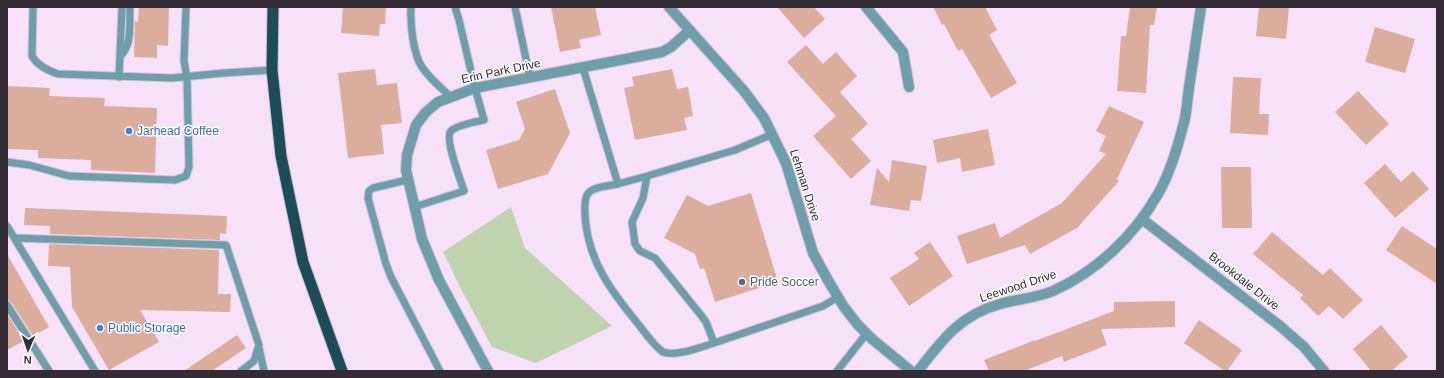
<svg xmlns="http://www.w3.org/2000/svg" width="1444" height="378" font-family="Helvetica,sans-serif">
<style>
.green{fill:#bfd3ae}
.building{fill:#dbad9c}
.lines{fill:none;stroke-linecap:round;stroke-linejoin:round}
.service-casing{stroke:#d3c0d6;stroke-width:9}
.minor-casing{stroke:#d3c0d6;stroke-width:12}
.trunk-casing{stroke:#d3c0d6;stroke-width:13}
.service{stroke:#6e9eaa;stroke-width:7}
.minor{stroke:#6e9eaa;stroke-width:10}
.trunk{stroke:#1c4c58;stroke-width:11}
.shop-dot{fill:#3f7fe0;stroke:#fff;stroke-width:1.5}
.service-dot{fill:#5c6f8a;stroke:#fff;stroke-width:1.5}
.labels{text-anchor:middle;stroke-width:3;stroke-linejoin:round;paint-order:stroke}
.street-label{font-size:12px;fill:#342c35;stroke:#fff}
.shop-label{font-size:12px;fill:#366cbe;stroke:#fff;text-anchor:start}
.service-label{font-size:12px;fill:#4e5e75;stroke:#fff;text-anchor:start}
</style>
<rect width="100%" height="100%" fill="#f6e1f9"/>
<path class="green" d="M511,207L525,248L612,326L536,363L492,347L461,289L443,252Z"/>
<path class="building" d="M139,7H169L168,46L157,45V58L134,57L135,21L138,22Z
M343,7H386L385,24H380L379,36L341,33Z
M551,7H595L601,35L579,40L581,48L560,52Z
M777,7H814L825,19L804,38Z
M933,7H985L997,30L989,35L1017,83L991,98L962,49L958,51L944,24L942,25Z
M1130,7H1157L1154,25H1150L1146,93L1117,91L1121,36H1126Z
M1259,7H1289L1286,39L1256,36Z
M1375,27L1415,39L1405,73L1365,62Z
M806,45L823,64L836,52L857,76L840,92L868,124L851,139L871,161L851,179L813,136L836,116L787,62Z
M375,69L377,85L397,83L402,123L381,125L384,154L348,158L338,73Z
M672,69L677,89L688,87L693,116L684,118L687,130L635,140L624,88L634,86L632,77Z
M1233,77L1261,78L1259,114H1269L1268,135L1230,133Z
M7,86L50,88L49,96L105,98L104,106L157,108L155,173L91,170V160L38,158V150L7,149Z
M555,89L570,133L548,174L498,189L486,150L519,140L525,129L516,102Z
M1358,91L1389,124L1366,145L1335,112Z
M1109,106L1144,122L1117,179L1119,181L1077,228L1030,254L1025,245L967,264L957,236L995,223L1000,238L1062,203L1106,154L1099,151L1106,136L1096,131Z
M988,129L995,165L962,172L960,158L937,163L933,140Z
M892,160L927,166L921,201L911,200L909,211L870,205L877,168L889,182Z
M1385,164L1401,182L1413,171L1429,189L1395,218L1364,183Z
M1221,167H1251L1252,228H1222Z
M751,193L778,282L715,302L704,268L700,269L695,254L664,238L687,195L708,206Z
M25,208L227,216L226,234L220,233V240L50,234V226L24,225Z
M1402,226L1437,249V284L1386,250Z
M1272,232L1323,275L1330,268L1363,300L1343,319L1329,306L1318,316L1300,298L1303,295L1253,254Z
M930,242L953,276L909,306L890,278L919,259L914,253Z
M49,244L219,250L218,294H231L230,312L140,310L159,342L109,370L72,307L70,267L48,266Z
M7,254L49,327L33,336L11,302L7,300Z
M1175,301V327L1101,329L1107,345L1064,362L1062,356L1024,371H989L984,360L1035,340V341L1114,311V302Z
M7,314L24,341L7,350Z
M1199,320L1242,350L1227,371H1225L1184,343Z
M1381,325L1408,357L1391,371H1371L1353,349Z
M237,335L246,348L212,371H184Z"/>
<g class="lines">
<defs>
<path id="service" d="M33,7L32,56C37,65 49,71 58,74L172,78L224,73L272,70
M411,7C410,23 413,54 422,67C429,78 440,87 450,96
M515,7L530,78
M120,56C133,45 129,23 130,7
M583,68L618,184L647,176
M119,77L122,7
M773,134L735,150L647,176L643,198L632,222L635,244L640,251L655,258L700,314L706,322L714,343L823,306L838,297
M7,162L29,165L69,176L175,180L186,176L189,167L187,78L184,61L186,7
M407,180L373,188L369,191L368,198L386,264L391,277L440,371
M618,184C609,186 592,186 587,195C584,201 585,209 585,216C588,261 611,291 639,325C646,334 654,346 663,352C676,357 701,347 714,343
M414,207L464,191C461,181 444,138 451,131C457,125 475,122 484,120L475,88L459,20L455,7
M7,226L95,371
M15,238L226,245L259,345L254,361L241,371
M7,305L49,371
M259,348L264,371
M837,371L867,333"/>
<path id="minor" d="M669,7L744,91L764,118L786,163L813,253L829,282L844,307L858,325L872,339L911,371
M866,7L903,52L909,87
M1142,219L1280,326L1304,347L1324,371
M488,371L439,280L422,239L406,170L407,155L416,125L426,112L438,102L475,88L662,52L671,47L690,30
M918,371C942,340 960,315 1000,304C1018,299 1036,298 1053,291C1097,271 1134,236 1158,194C1170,173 1177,150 1183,126C1187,114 1187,100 1189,88C1193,61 1197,34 1201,7"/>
<path id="trunk" d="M273,7L272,70L281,156L303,262L342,371"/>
</defs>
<use href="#service" class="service-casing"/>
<use href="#minor" class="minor-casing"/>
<use href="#trunk" class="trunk-casing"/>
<use href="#service" class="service"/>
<use href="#minor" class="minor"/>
<use href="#trunk" class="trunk"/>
</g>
<g class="shop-dot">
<circle cx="129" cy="131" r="4"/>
<circle cx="100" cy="328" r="4"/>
</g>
<circle class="service-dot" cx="742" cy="282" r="4"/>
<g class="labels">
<g class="street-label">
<text transform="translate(501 71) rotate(-12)" y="4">Erin Park Drive</text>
<text transform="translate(805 185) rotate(72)" y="4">Lehman Drive</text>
<text transform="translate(1244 281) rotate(38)" y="4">Brookdale Drive</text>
<text transform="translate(1018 286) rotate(-18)" y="4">Leewood Drive</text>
</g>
<g class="shop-label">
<text x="137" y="135">Jarhead Coffee</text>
<text x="108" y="332">Public Storage</text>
</g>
<g class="service-label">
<text x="750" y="286">Pride Soccer</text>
</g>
</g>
<rect width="1444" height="378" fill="none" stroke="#342c35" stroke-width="16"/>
<g transform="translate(28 350) rotate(182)" stroke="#ffffff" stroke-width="3" paint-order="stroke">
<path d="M0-3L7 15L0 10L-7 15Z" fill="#342c35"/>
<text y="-6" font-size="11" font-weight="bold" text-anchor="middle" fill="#342c35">N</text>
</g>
</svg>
